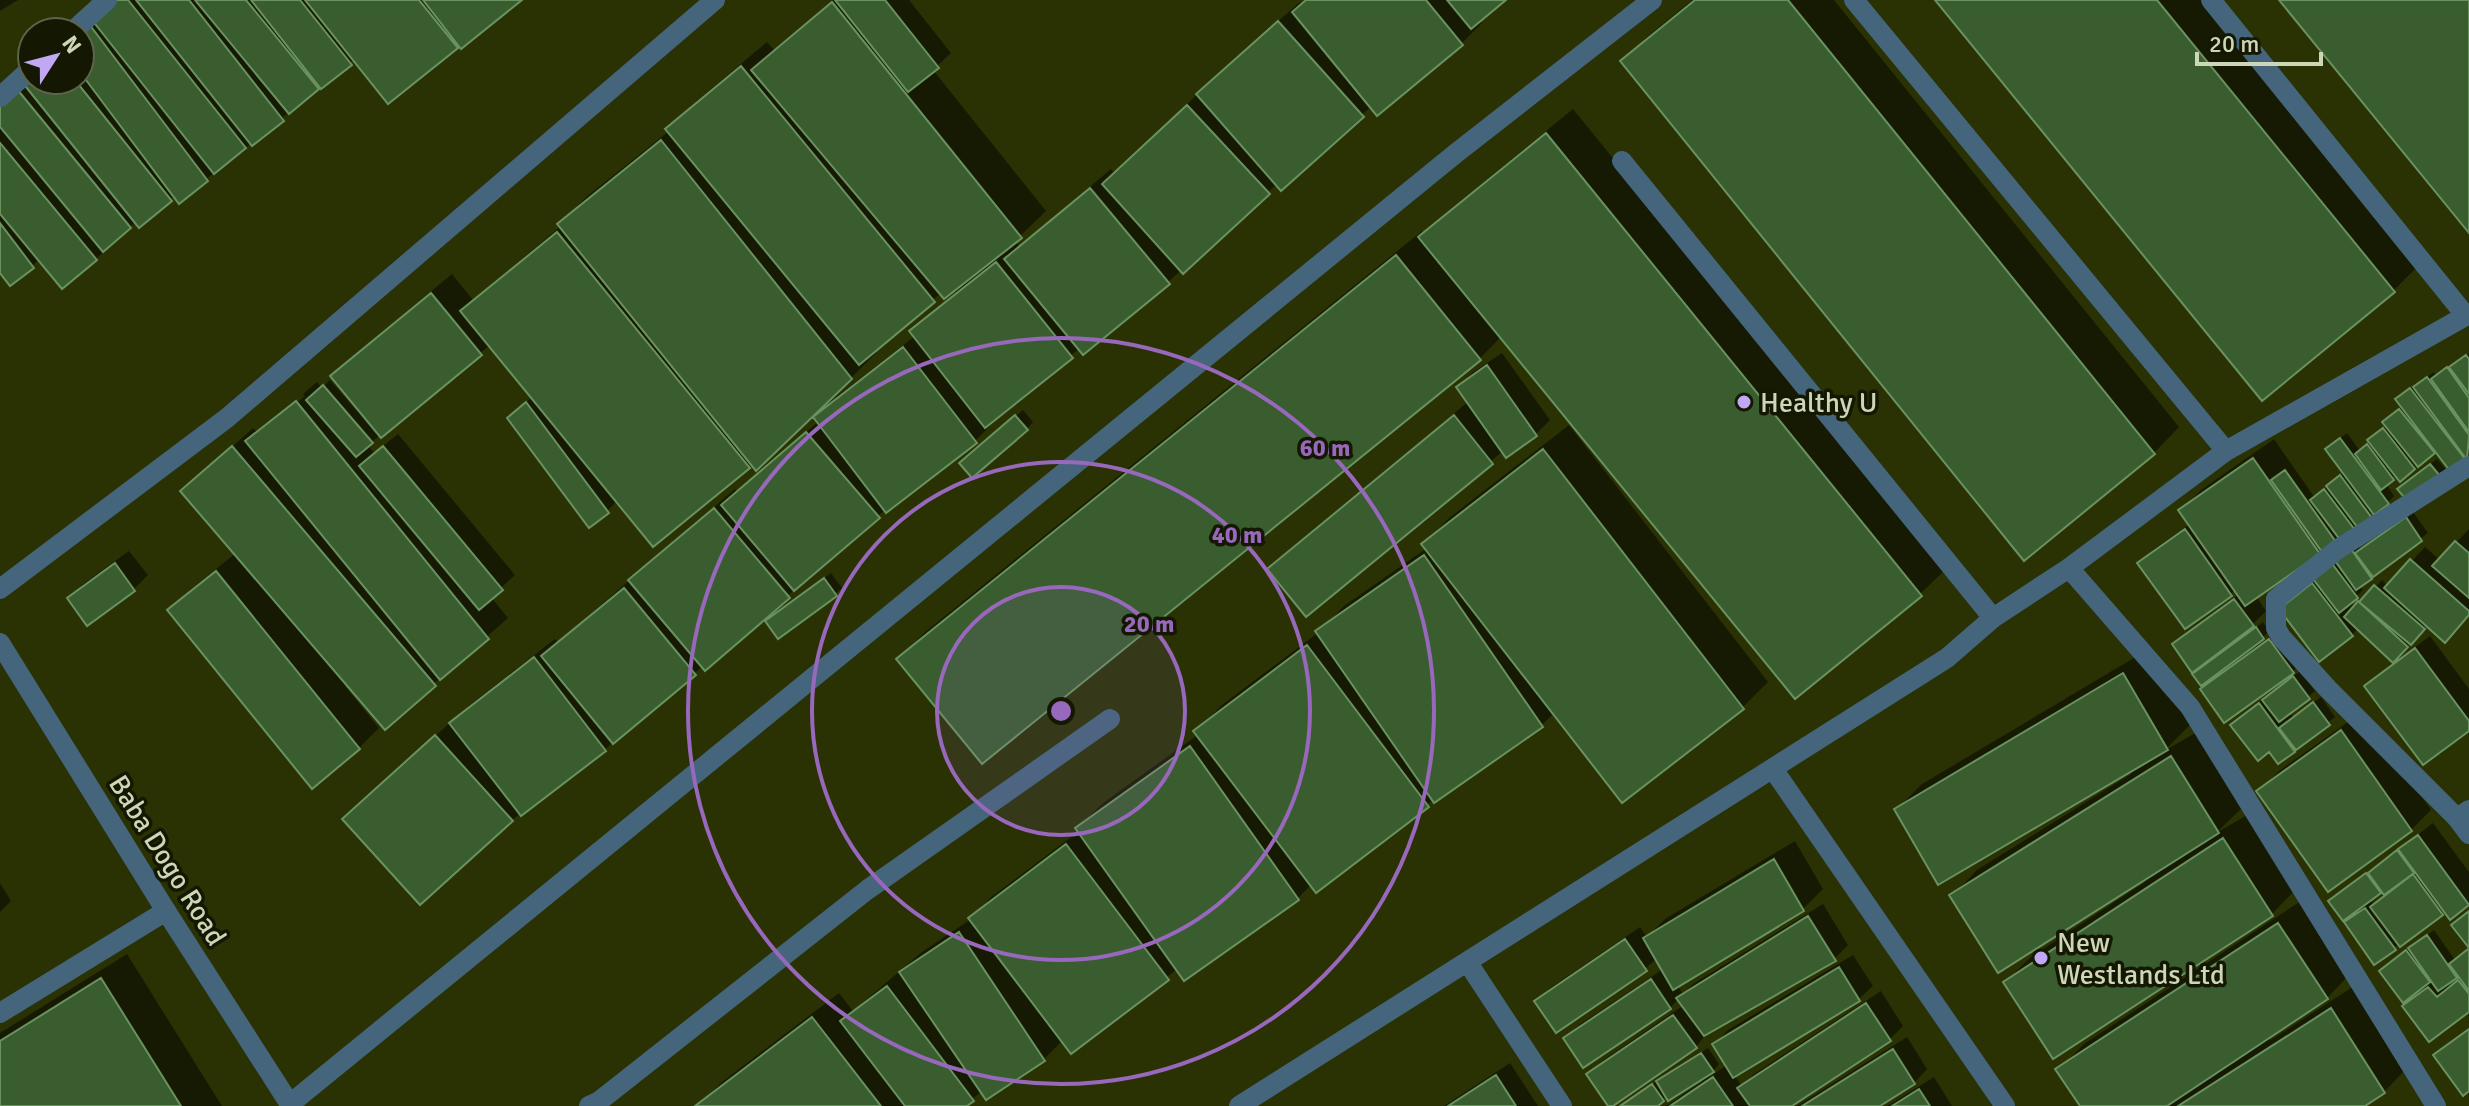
<svg xmlns="http://www.w3.org/2000/svg" width="2469" height="1106" font-family="Signika,sans-serif">
<style>
.shadow{fill:#0007;fill-rule:evenodd}
.building{fill:#395d2f;stroke:#6a9160;stroke-width:2}
.lines{fill:none;stroke-linecap:round;stroke-linejoin:round}
.service{stroke:#44657b;stroke-width:20}
.minor{stroke:#44657b;stroke-width:20}
.tertiary{stroke:#44657b;stroke-width:20}
.ring{fill:none;stroke:#9868bd;stroke-width:4}
.poi-dot{fill:#c1a8f3;stroke:#141802;stroke-width:3}
.labels{text-anchor:middle;stroke-width:7;stroke-linejoin:round;paint-order:stroke}
.poi-label{font-size:28px;fill:#ced6b8;stroke:#141802;text-anchor:start}
.street-label{font-size:28px;fill:#ced6b8;stroke:#141802}
.centre{fill:#9868bd;stroke:#141802;stroke-width:4}
.ring-label{font-size:24px;text-anchor:middle;font-weight:bold;fill:#9868bd;stroke:#141802;stroke-width:7;stroke-linejoin:round;paint-order:stroke}
</style>
<rect width="100%" height="100%" fill="#2a3204"/>
<path class="shadow" d="M0,0H18L0,11Z
M106,0H519L457,47L355,59L179,201L175,196L136,221L96,259H40L11,284L0,270V92L32,80H80V32Z
M833,0H909L951,53L933,70L1046,211L1015,241L1019,246L1111,169L1115,174L1218,74L1300,2L1302,5L1307,0H1503L1479,20L1482,23L1462,43L1377,113L1371,107L1277,184L1168,282L1080,348L994,419L995,421L975,441L886,509L705,668L703,666L605,749L512,820L365,799L472,703L555,639L558,642L735,489L737,492L819,421L816,417L836,397L915,336L911,332L955,293L952,290L941,293L874,350L877,352L851,378L756,468L752,463L748,467L617,501L607,511L509,418L532,397L490,345L368,445L374,453L398,434L515,575L491,597L508,618L385,727L348,683L345,686L379,728L359,748L170,610L190,590L236,553L183,491L253,428L257,432L267,423V427L305,396L303,394L317,382L322,388L330,380L356,410L359,408L333,376L353,356L452,274L473,300L561,226L560,224L585,198L669,131L693,104L767,42L774,50Z
M1692,0H1834L2179,427L2154,453L2024,558L1623,61L1648,36Z
M1937,0H2203L2419,265L2394,290L2262,398Z
M1573,109L1946,569L1920,594L1795,696L1502,336L1479,359L899,659L924,633L1422,231L1425,234L1447,212Z
M1502,353L1550,420L1536,434L1506,455L1503,451L1307,614L1270,569L1290,549L1469,401L1459,387L1472,373Z
M2469,353V456L2450,468L2436,450L2400,479L2396,474L2386,484L2394,496L2388,502L2256,596L2266,611L2253,624L2175,645L2188,631L2239,594L2236,589L2231,594L2140,563L2154,549L2190,524L2181,510L2201,490L2274,439L2315,498L2345,472L2334,443L2347,433L2360,451L2387,426L2391,416L2403,406L2404,393L2434,372L2436,376Z
M1023,410L1033,422L1027,429L968,457Z
M1569,425L1768,682L1742,708L1554,713L1542,725L1312,884L1298,898L1184,978L1177,969L1072,1052L1063,1040L1044,1059L986,1098L982,1091L964,1106H698L722,1082L839,993L853,1011L922,952L971,919L990,898L1079,831L1077,828L1103,803L1199,734L1196,731L1222,705L1319,632L1344,606L1427,548L1424,544L1449,518Z
M2437,459L2446,470L2439,476L2406,482Z
M2413,512L2428,533L2359,585L2363,590L2351,601L2355,608L2382,580L2388,586L2425,547L2440,560L2469,529V614L2427,625L2395,659L2396,661L2430,636L2469,689V728L2367,686L2395,662L2358,628L2352,635L2281,609L2356,541L2361,549Z
M129,551L148,575L134,589L88,623L69,598L83,584Z
M831,573L842,588L835,594L774,615Z
M2263,622L2269,631L2258,642L2260,644L2284,627L2306,658L2293,671L2202,690L2218,674H2195Z
M2149,649L2192,723L2164,751L2197,732L2244,806L2216,833L2249,814L2297,888L2272,914L2053,1056L2005,982L2031,957L2145,882L2143,879L1952,896L1977,870L2131,774L2129,771L1896,810L1922,784Z
M2300,671L2315,691L2289,712L2293,717L2321,697L2335,717L2279,761L2270,750L2233,726L2246,712Z
M2362,712L2431,810L2411,830L2259,791L2279,771Z
M2433,823L2469,872V904L2450,918L2445,910L2375,962L2331,901ZM2389,888L2390,889L2374,905L2370,900Z
M1795,841L1823,889L1803,909L1677,985L1683,994L1693,984L1823,904L1848,945L1834,959L1708,1032L1696,1047L1589,1075L1602,1061L1684,1005L1679,998L1670,1008L1566,1038L1579,1025L1663,969L1657,958L1645,969L1536,1002L1550,988L1640,927L1647,937L1665,919Z
M0,883L11,901L0,912Z
M2304,899L2352,972L2327,998L2268,1037L2271,1040L2357,984L2409,1066L2384,1092L2361,1106H2082L2058,1070L2084,1044Z
M2434,930L2455,960L2469,949V1009L2405,1007L2421,990L2388,965ZM2458,974H2464L2450,985L2449,983Z
M127,954L222,1106H0V1033Z
M1853,955L1873,986L1859,999L1734,1075L1742,1086L1754,1074L1881,991L1903,1026L1889,1040L1788,1106H1752L1750,1103L1747,1106H1666L1703,1081L1701,1078L1667,1096L1654,1106H1620L1708,1048L1719,1064L1709,1077L1727,1065L1715,1044L1728,1030Z
M2469,1028V1089L2436,1055Z
M1907,1037L1927,1069L1914,1083L1877,1106H1797Z
M1510,1063L1538,1106H1444Z
M1934,1077L1952,1106H1887Z"/>
<path class="building" d="M107,0H128L246,148L214,174L88,15Z
M136,0H189L284,121L252,146Z
M195,0H246L319,89L289,114Z
M251,0H300L352,65L321,89Z
M305,0H419L458,48L388,104Z
M423,0H522L461,49Z
M835,0H885L939,68L908,92Z
M1306,0H1426L1463,45L1377,116L1292,12Z
M1447,0H1506L1471,29Z
M1695,0H1788L2155,454L2024,561L1620,61Z
M1935,0H2157L2395,292L2262,401Z
M2279,0H2469V233Z
M832,2L1022,238L944,299L751,70Z
M86,20L208,181L179,204L80,72V32Z
M1278,21L1364,117L1281,191L1196,94Z
M741,66L935,302L859,365L665,129Z
M18,77L32,80H75L172,201L139,228Z
M12,83L131,228L103,252L0,127V93Z
M1187,105L1270,194L1183,274L1102,184Z
M1546,133L1922,596L1795,699L1418,237Z
M661,140L852,379L756,471L557,224Z
M0,143L97,260L62,289L0,214Z
M1090,188L1170,284L1083,355L1004,259Z
M0,223L34,268L10,286L0,273Z
M557,232L750,468L653,547L460,311Z
M1396,255L1481,360L982,764L896,659Z
M996,262L1073,358L985,428L909,331Z
M431,293L482,355L381,438L330,376Z
M903,347L977,443L886,513L813,417Z
M2466,355L2469,359V394L2449,367Z
M1487,365L1537,436L1506,458L1456,387Z
M2447,367L2469,398V432L2431,379Z
M2427,377L2469,435L2467,460L2413,387Z
M323,385L373,443L356,457L306,400Z
M2410,388L2465,459L2450,471L2395,399Z
M296,401L489,639L440,680L245,441Z
M526,402L609,513L589,528L507,418Z
M2399,409L2435,453L2418,467L2382,422Z
M1015,415L1028,430L972,478L959,463Z
M1454,415L1493,464L1306,617L1267,569Z
M2383,428L2415,469L2400,482L2367,440Z
M806,432L880,518L794,591L721,505Z
M2340,438L2389,504L2374,515L2325,449Z
M2367,444L2394,480L2381,490L2355,454Z
M232,446L436,686L385,730L180,491Z
M383,446L503,590L479,610L359,466Z
M1543,449L1744,709L1622,803L1421,544Z
M2253,458L2320,554L2245,606L2178,510Z
M2430,464L2441,477L2408,502L2397,489Z
M2285,470L2336,542L2322,552L2271,480Z
M2340,475L2372,518L2358,528L2326,486Z
M2324,489L2355,530L2341,541L2310,500Z
M714,508L790,598L705,671L628,580Z
M2406,517L2422,541L2373,577L2355,553Z
M2185,529L2232,596L2185,629L2137,563Z
M2455,541L2469,553V598L2432,566Z
M2349,546L2372,579L2356,590L2333,558Z
M1424,555L1543,727L1434,803L1315,631Z
M2410,559L2469,611V615L2445,643L2384,588Z
M2330,561L2358,598L2339,613L2310,575Z
M115,563L135,591L87,626L67,598Z
M216,571L360,749L312,789L167,610Z
M824,578L837,596L778,639L765,621Z
M2312,583L2353,636L2319,662L2279,609Z
M2374,585L2425,629L2411,645L2359,602Z
M624,588L696,675L613,744L541,656Z
M2234,599L2254,626L2192,673L2172,644Z
M2358,601L2408,647L2393,663L2344,617Z
M2256,627L2264,639L2201,686L2192,674Z
M2269,639L2294,673L2224,723L2200,689Z
M1307,645L1429,807L1316,893L1193,731Z
M2415,648L2469,721V731L2423,765L2364,686Z
M534,657L606,751L521,816L449,723Z
M2123,673L2168,750L1938,885L1894,809Z
M2293,676L2310,699L2279,722L2262,700Z
M2313,702L2330,725L2296,750L2279,728Z
M2259,703L2295,752L2278,764L2269,752L2258,761L2230,725Z
M2341,730L2412,831L2328,892L2256,791Z
M435,735L513,821L420,905L342,819Z
M1190,746L1299,900L1184,981L1075,828Z
M2171,756L2219,833L1998,973L1949,895Z
M2418,835L2469,905L2450,920L2398,849Z
M2223,838L2273,916L2053,1059L2003,982Z
M1066,844L1169,980L1071,1054L968,918Z
M2397,850L2414,873L2384,895L2368,873Z
M1774,859L1804,911L1673,990L1643,938Z
M2366,873L2381,893L2343,921L2328,901Z
M2413,874L2443,915L2400,947L2370,907Z
M2365,908L2396,950L2374,965L2344,922Z
M2469,911V948L2451,925Z
M1808,916L1836,961L1704,1036L1676,998Z
M2278,923L2328,999L2167,1106H2080L2055,1069Z
M959,932L1045,1061L986,1100L899,972Z
M2427,935L2457,978L2438,991L2408,948Z
M1625,939L1647,971L1556,1033L1534,1001Z
M2468,949L2469,951V991L2449,964Z
M2406,950L2430,982L2403,1003L2379,971Z
M1839,967L1860,1001L1733,1078L1712,1044Z
M101,978L181,1106H0V1041Z
M1651,979L1671,1009L1583,1068L1563,1038Z
M2458,980L2469,994V1012L2429,1042L2402,1006L2428,987L2437,997Z
M887,986L974,1101L967,1106H905L840,1021Z
M1866,1003L1891,1041L1792,1106H1750L1737,1088Z
M2331,1008L2385,1093L2365,1106H2178Z
M1673,1015L1697,1048L1613,1106H1608L1586,1074Z
M812,1017L881,1106H695Z
M2469,1029V1091L2463,1096L2433,1055Z
M1893,1049L1915,1084L1880,1106H1802Z
M1701,1053L1714,1072L1668,1101L1656,1081Z
M1496,1075L1516,1106H1448Z
M1713,1077L1733,1106H1670Z
M1652,1084L1664,1101L1658,1106H1620Z
M1919,1089L1930,1106H1892Z"/>
<g class="lines">
<path class="service" d="M1854,0L2226,451
M2211,0L2466,316
M72,32L107,0
M0,97L32,68
M1622,161L1993,618
M2469,466L2338,549L2276,599V628L2281,637L2328,689L2457,818L2469,834
M2069,568L2226,451L2469,314
M0,589L227,418L715,0
M1773,769L2005,1106
M1468,963L1562,1106
M0,1013L166,911
M290,1104L1455,154L1652,0
M589,1106L598,1102L867,890L1110,719
M1239,1106L1947,658L1993,618L2069,568L2190,707L2436,1106"/>
<path class="minor" d="M2457,818L2469,810"/>
<path class="tertiary" d="M0,643L166,911L291,1106"/>
</g>
<circle cx="1061" cy="711" r="124" fill="#9868bd" fill-opacity=".12"/>
<g class="ring">
<circle cx="1061" cy="711" r="124"/>
<circle cx="1061" cy="711" r="249"/>
<circle cx="1061" cy="711" r="373"/>
</g>
<g class="poi-dot">
<circle cx="1744" cy="402" r="8"/>
<circle cx="2041" cy="958" r="8"/>
</g>
<g class="labels">
<g class="poi-label">
<text x="1760" y="412">Healthy U</text>
<text x="2057" y="952">New<tspan x="2057" dy="32">Westlands Ltd</tspan></text>
</g>
<g class="street-label">
<text transform="translate(168 860) rotate(58)" y="10">Baba Dogo Road</text>
</g>
</g>
<circle cx="1061" cy="711" r="12" class="centre"/>
<g class="ring-label">
<text x="1325" y="456">60 m</text>
<text x="1237" y="543">40 m</text>
<text x="1149" y="632">20 m</text>
</g>
<g transform="translate(56 56) rotate(54)"><circle r="38" fill="#141802" stroke="#5e644b" stroke-width="2"/>
<path d="M0-6L14 30L0 20L-14 30Z" fill="#c1a8f3"/>
<text y="-12" font-size="22" font-weight="bold" text-anchor="middle" fill="#ced6b8">N</text>
</g>
<path d="M2197 52v12h124v-12" fill="none" stroke="#ced6b8" stroke-width="4"/>
<text x="2209" y="52" font-size="24" fill="#ced6b8" stroke="#141802" stroke-width="6" paint-order="stroke">20 m</text>
</svg>
